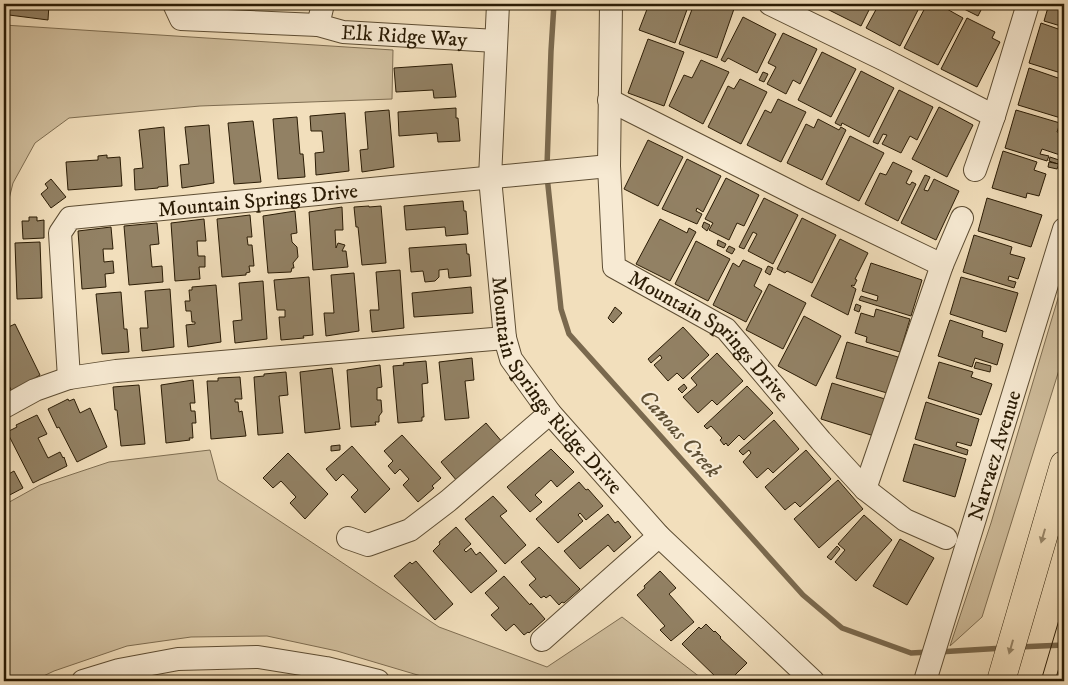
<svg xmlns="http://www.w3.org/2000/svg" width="1068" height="685" font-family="'IM FELL DW Pica',serif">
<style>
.green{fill:#d0be9d;stroke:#7e6d51}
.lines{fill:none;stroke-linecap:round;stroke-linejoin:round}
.stream{stroke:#7a694e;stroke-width:5.5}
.building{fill:#928164;stroke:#2b1c05}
.minor-casing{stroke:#5d4d33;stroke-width:24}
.highway-casing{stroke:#2b1c05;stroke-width:29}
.minor{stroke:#f7ead3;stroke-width:22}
.highway{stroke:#f2dfbc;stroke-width:28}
.tram{stroke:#2b1c05;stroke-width:1}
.oneway{fill:#98876a}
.labels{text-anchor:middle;stroke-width:4;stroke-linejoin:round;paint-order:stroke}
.street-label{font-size:21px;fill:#2b1c05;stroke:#f7ead3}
.water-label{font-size:22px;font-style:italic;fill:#5f5035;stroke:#f7ead3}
</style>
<rect width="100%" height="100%" fill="#f2dfbc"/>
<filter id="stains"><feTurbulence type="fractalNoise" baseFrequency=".004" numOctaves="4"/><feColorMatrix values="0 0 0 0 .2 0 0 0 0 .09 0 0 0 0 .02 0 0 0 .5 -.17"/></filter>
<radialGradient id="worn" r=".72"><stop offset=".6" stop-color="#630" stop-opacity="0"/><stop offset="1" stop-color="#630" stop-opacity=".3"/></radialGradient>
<path class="green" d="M4,25L393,50L392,99L200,106L69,118L35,143L13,183L4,219Z
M1064,278V354L982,617L950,646L991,523Z
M210,450L218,480L439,627L547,667L622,617L705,681H464L421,676L337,651L267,636L191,637L127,646L54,671L33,681H4V505L40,485L109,462Z"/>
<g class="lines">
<path class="stream" d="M547,166L551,51L554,4
M547,176L561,309L569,334L803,595L842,628L911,653L929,652
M1018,647L1064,645
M938,652L1004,648"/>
</g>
<path class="building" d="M9,4H49L48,20L9,15Z
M649,4H689L675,43L639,30Z
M694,4H728L735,6L717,58L679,44Z
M830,4H872L861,26L827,9Z
M879,4H921L900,46L866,28Z
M927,4H938L963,18L938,65L904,48Z
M954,4H984L978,16Z
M1049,4H1064V27L1044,21Z
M743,17L776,34L757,73L728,58L725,62L721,60Z
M967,18L995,32L992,38L1000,42L977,87L941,69Z
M1041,23L1064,31V74L1029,63Z
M783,33L817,49L800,84L793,80L786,94L767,84L776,67L768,63Z
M648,39L684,52L664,106L628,93Z
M822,52L856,69L831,117L798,100Z
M701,60L729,72L703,124L669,106L684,75L692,78Z
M452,64L456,97L434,98L433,90L396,92L394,68Z
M1029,68L1064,80V119L1018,105Z
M861,71L894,88L869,137L842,123L841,126L835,123Z
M763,72L768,74L764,82L759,80Z
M740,79L767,92L741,144L708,127L728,86L734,89Z
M899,90L933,107L917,140L910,136L901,153L882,144L887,135L883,134L878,144L873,142Z
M778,99L806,112L781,162L747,145L765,110L771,113Z
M939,107L973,125L947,177L912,159Z
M456,108V118H458L460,141L438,142L437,133L399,136L398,112Z
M389,110L394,167L362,172L360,150L368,149L365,112Z
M1016,110L1060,123L1057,132L1064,134V140L1060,155L1042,149L1040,154L1049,156L1047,161L1005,148Z
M345,113L349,171L316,175L315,153L324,152L322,131H311L310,116Z
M297,117L300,154H303L305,177L278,179L273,119Z
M818,119L839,130L841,127L846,130L822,180L787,163L806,124L814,128Z
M253,121L261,182L234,184L228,123Z
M209,125L214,183L182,188L180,165L189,164L185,127Z
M164,127L168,186L158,187V188L135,190L134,169L143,168L139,130Z
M850,136L884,153L859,201L826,184Z
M648,140L683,157L658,206L624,189Z
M1003,151L1037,162L1034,170L1046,174L1039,196L1027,193L1026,198L992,188Z
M107,155V158L120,157L122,186L68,190L66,162L98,160V156Z
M1050,157L1059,160L1058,164L1049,161Z
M687,159L721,176L703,212L697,208L696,211L702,214L697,224L662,209Z
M893,162L912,171L906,183L910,185L912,182L916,184L898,221L865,204L880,173L886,175Z
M1049,162L1059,164L1057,169L1048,167Z
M925,175L930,177L924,190L928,191L934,179L959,191L936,240L901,223Z
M726,178L759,195L744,226L737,223L729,240L709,230L713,223L705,219Z
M51,179L66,197L51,208L41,194L48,188L45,184Z
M764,198L798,215L773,264L748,251L757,234L753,232L744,249L739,247Z
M987,198L1042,215L1031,247L978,231Z
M463,201L464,211H466L468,234L446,236L445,227L406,230L404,206Z
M369,206V207L381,206L386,263L362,265L358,227H356L354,207Z
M342,207L343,230H335L336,248L338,243L345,245L342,251H346L348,267L313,270L309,212Z
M295,211L297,233L291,234L292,242L297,247L298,257L293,263L294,268H292L291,272L268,273L263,216Z
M250,215L252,237H247L248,245H252L254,266H249L250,272L246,273V275L222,277L217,219Z
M29,217H37V221L44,220V238L23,239L22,221H29Z
M802,218L836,235L812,283L787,271L785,273L777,269Z
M204,219L206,241H197L198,256H205V267H199L200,279L175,281L171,223Z
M660,219L687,233L689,228L696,232L670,281L636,264Z
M704,222L710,225L707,231L702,227Z
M157,223L159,244L150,245L152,267L162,266L163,282L129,285L124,226Z
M111,227L113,249H103L104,262L113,261L114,273L105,274L106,287L82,289L78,231Z
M974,235L1012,247L1010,254L1025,258L1018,279L1009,276L1008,280L1016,282L1014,288L963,272Z
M840,239L868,253L855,279L857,280L854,286L852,285L851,286L856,289L848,315L811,296Z
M718,240L726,244L724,248L717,245Z
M696,241L730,259L708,301L675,284Z
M40,242L42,298L17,299L15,243Z
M466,244L467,254H469L471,276L449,278L448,269L439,270V277L435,281L425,282L423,271L411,272L409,248Z
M729,246L735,249L732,254L726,251Z
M743,260L762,269L754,286L762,291L746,322L713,305L733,263L739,267Z
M871,263L922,280L911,316L859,300L861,296L877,301L878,296L862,291Z
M768,266L773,268L770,275L765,272Z
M400,270L404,328L372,332L370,310H379L376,272Z
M354,273L359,331L326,336L324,313H334L331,275Z
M309,277L313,335L303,336L304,338L281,340L279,317H285V310H277L274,280Z
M961,277L1018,293L1006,332L950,314Z
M263,281L267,339L235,343L233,321L242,320L239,283Z
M769,284L806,303L783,349L746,330Z
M216,285L221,342L188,347L186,325L195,324V322H192L191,311H186L185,301H190L189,290H192V287Z
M471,287L473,313L414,317L412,293Z
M170,289L174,347L142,351L140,328H148L145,291Z
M121,292L124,329H127L129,352L102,354L96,294Z
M856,304L861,306L859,312L854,310Z
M615,307L622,313L613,323L608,318Z
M876,309L910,319L900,352L866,342L867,337L855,333L861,313L874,317Z
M804,316L841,336L816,386L778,366Z
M950,320L983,331L982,337L1003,344L997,365L975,358L972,367L938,356Z
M15,324L40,375L12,392L4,375V372L6,371L4,367L9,365L4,355V329Z
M683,327L709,355L683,379L677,373L668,381L654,365L662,358L660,355L651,363L648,359Z
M847,342L898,357L887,393L836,378Z
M717,353L743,381L717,405L712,400L698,413L683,397L697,385L691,378Z
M472,358L474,380L465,381L469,418L445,420L439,362Z
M426,361L428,383L422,384L424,417H422V421L398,423L393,366L404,365L403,363Z
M939,362L973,372L971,377L992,384L981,415L928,398Z
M976,362L991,366L990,372L974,368Z
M380,365L382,387L377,388V400H381L382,412L379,416V422H375L376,425L351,427L347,370Z
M332,368L340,429L305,433L300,372Z
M286,372L288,395L279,396L283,433L258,435L254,377L264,376V374Z
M240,377L242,399H235V402H238L239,412L242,411L246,436L211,439L207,381H218V378Z
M193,380L195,403H190L191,411H195L196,423H192L193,438H189L190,440L166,443L161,385Z
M832,383L885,399L874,436L821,419Z
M684,384L687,388L682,393L678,389Z
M139,385L145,444L121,446L117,410H115L113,387Z
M747,386L773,413L744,440L739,435L728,446L726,443L724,445L720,440L722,438L711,426L707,429L704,426Z
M68,399L69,401L74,399L80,413L90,408L107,447L77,462L59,427L57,428L48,409Z
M926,402L979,419L971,446L957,442L956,446L968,450L967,455L915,439Z
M37,415L47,434L38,438L48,458L60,452L63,458L64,457L67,466L33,483L7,432L17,427L16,425Z
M774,420L799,449L773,473L768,468L757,478L743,462L751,453L749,450L743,455L739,451Z
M486,423L503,443L457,481L441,462Z
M402,435L441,478L432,486L434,488L418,502L403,485L409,479L400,469L395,474L388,466L393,461L384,451Z
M914,444L966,459L955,497L903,481Z
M340,445V450L331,451V446Z
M352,446L390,489L365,513L351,497L358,490L343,474L336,481L326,469Z
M551,449L574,472L557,487L551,480L535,495L542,502L530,512L507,487Z
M806,450L831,479L800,507L795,502L785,510L765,487Z
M288,453L328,494L305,519L290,503L296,497L281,481L273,488L263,478Z
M14,471L23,488L4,498V473L5,476Z
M838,480L863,509L819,548L794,519Z
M579,482L586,490L588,489L603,506L586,520L580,513L578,515L583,521L558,543L536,519Z
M493,496L507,511L500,516L526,545L505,564L465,519Z
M608,514L615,523L618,521L631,537L614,552L608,545L580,569L564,551Z
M864,515L892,540L856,581L835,562L845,550L838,544Z
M456,527L471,544L464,550L466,552L471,548L476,555L480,552L497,571L471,593L433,551L440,544L439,542Z
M900,539L934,558L907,605L873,586Z
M837,546L840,549L831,560L827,557Z
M539,547L580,589L564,603L562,602L559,605L550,595L546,598L544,596L541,598L529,585L536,579L521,562Z
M416,561L453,604L435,620L394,576L410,562L412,564Z
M660,571L676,588L669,594L694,622L671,641L660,630L665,626L637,595L645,588L644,586Z
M504,576L530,605L531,603L545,619L529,633L528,632L524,635L514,624L506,631L491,615L499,608L485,593Z
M706,624L714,632L715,631L721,637L720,638L747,663L733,677L731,676L726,681H720L682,644L699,627L701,629Z"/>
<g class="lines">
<defs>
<g id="minor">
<path id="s1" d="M174,4L181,19L318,25L343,32L496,41"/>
<path id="s2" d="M498,4L490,178L505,338L511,359L550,413L659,536L813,681"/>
<path id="s3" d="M611,4L609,166L614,267L726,329L821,441L865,489L905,520L946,538"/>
<path d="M770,4L885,60L994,116"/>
<path d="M318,25L323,4"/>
<path d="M609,100L803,198L942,265"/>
<path d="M975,170L994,116L1028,4"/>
<path id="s4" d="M69,378L60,233L70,218L609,166"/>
<path d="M4,407L35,390L69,378L116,371L505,338"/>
<path d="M865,489L942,265L962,218"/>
<path d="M348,538L368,545L410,530L448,501L550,413"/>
<path d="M542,640L659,536"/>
<path d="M83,681L119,670L178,659L258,657L326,668L378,681"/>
<path id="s5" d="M925,681L1064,229"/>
</g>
<path id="highway" d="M1001,681L1064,465"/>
</defs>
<use href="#minor" class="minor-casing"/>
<use href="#highway" class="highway-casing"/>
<use href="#minor" class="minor"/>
<use href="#highway" class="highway"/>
<path class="tram" d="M1041,681L1064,603
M1055,681L1064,652"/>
</g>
<defs><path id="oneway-solid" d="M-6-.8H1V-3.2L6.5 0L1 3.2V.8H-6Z" transform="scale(1.25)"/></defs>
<g class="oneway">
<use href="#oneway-solid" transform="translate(1043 536) rotate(106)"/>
<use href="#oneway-solid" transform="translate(1011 647) rotate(106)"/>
</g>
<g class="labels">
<g class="street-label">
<text dy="7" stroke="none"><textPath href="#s1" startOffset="241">Elk Ridge Way</textPath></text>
<text dy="7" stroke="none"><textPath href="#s4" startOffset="352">Mountain Springs Drive</textPath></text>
<text dy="7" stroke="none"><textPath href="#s3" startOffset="382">Mountain Springs Drive</textPath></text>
<text dy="7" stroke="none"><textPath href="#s2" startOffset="400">Mountain Springs Ridge Drive</textPath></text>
<text dy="7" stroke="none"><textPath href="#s5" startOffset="236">Narvaez Avenue</textPath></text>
</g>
<g class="water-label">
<text transform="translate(681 433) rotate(48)" y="8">Canoas Creek</text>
</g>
</g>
<rect width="1068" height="685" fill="none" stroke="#f2dfbc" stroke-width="20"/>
<rect x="5" y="5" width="1058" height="675" fill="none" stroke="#2b1c05" stroke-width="2.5"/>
<rect x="10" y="10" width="1048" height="665" fill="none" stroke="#2b1c05"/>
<rect width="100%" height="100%" filter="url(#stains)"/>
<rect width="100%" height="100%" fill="url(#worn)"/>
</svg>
